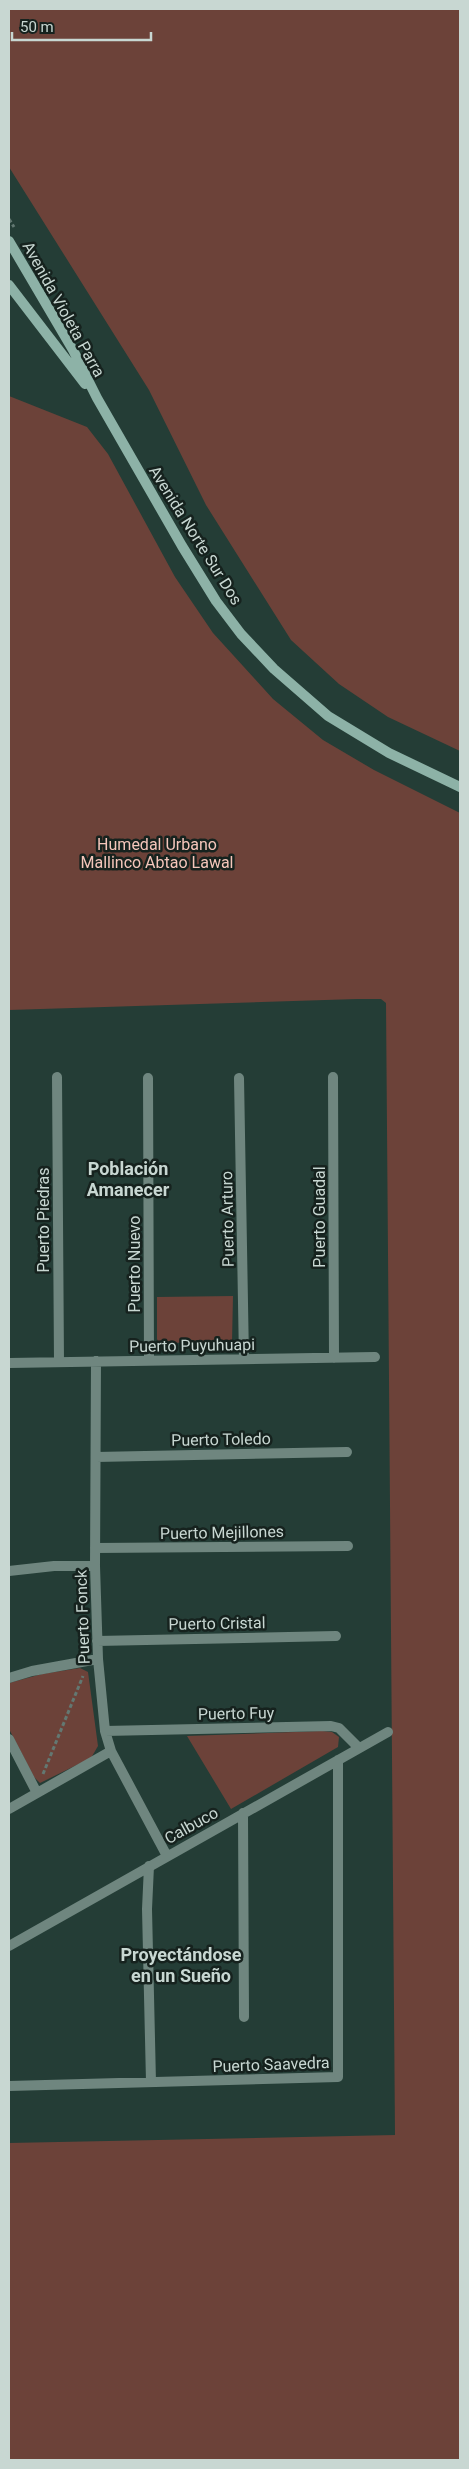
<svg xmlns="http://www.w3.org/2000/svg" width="469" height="2469" font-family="Roboto,sans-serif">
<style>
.green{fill:#6c4239}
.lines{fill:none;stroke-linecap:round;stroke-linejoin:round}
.path{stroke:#637872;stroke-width:3;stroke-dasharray:4 2.5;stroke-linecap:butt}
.minor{stroke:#6f867f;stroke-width:10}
.secondary{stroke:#8db2a7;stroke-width:10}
.labels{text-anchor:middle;stroke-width:5;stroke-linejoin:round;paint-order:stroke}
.street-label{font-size:16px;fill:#c8d7d2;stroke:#16221e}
.park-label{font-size:16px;fill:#f5c6bb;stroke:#16221e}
.neighbourhood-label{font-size:18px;font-weight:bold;fill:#c8d7d2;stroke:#16221e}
</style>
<rect width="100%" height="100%" fill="#243d36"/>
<path class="green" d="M9,9H460V751L388,717L339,684L291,640L206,505L149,390L9,167Z
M9,396L87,427L108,454L175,577L213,633L273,699L323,740L374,770L460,813V2460H9V2143L395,2135L386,1003L381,999H357L9,1010Z
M233,1296L232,1342L159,1343L157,1339V1297Z
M80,1668L88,1672L98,1746L91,1758L40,1783L34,1777L9,1729V1683L42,1674Z
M322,1731L332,1732L339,1737L338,1747L231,1809L187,1736Z"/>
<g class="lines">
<path class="path" d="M9,219L14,227
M43,1774L83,1676"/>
<path class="minor" d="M57,1077L59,1362
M333,1077L334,1358
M148,1078L149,1360
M239,1078L244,1359
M96,1361L95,1566L98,1659L105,1731L111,1751L167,1856
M9,1363L375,1357
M96,1457L347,1452
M95,1548L348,1546
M9,1571L54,1566H95
M97,1641L336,1636
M9,1678L32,1671L98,1659
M105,1731L331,1726L339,1728L359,1748
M9,1739L37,1793
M9,1809L111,1751
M243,1813L244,2017
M149,1866L147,1909L151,2082
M9,1946L388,1732
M9,2086L338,2077V1760"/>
<path class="secondary" d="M9,241L73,350L97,398L182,546L216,601L241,634L274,669L328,716L389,753L460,787
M9,285L85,384"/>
</g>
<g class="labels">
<g class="street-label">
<text transform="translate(64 309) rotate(61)" y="6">Avenida Violeta Parra</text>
<text transform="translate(196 535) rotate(58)" y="6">Avenida Norte Sur Dos</text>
<text transform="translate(319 1217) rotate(-90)" y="6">Puerto Guadal</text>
<text transform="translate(227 1219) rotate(-91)" y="6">Puerto Arturo</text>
<text transform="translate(43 1220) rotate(-90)" y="6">Puerto Piedras</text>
<text transform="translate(134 1264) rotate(-90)" y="6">Puerto Nuevo</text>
<text transform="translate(192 1345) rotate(-1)" y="6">Puerto Puyuhuapi</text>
<text transform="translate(221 1439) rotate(-1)" y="6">Puerto Toledo</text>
<text transform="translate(222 1532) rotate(-1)" y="6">Puerto Mejillones</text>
<text transform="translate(82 1617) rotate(-92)" y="6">Puerto Fonck</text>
<text transform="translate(217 1623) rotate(-1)" y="6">Puerto Cristal</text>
<text transform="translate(236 1713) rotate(-1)" y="6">Puerto Fuy</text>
<text transform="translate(191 1825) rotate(-29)" y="6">Calbuco</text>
<text transform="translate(271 2064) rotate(-2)" y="6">Puerto Saavedra</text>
</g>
<g class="park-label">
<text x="157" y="850">Humedal Urbano<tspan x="157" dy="18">Mallinco Abtao Lawal</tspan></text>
</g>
<g class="neighbourhood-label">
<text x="128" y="1175">Población<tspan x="128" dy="21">Amanecer</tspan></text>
<text x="181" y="1961">Proyectándose<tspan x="181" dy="21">en un Sueño</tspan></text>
</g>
</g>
<rect width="469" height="2469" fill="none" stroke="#c8d7d2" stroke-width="20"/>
<path d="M12 32v8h139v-8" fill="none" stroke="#c8d7d2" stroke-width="2.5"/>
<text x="20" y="32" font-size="15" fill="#c8d7d2" stroke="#16221e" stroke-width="4" paint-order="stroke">50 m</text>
</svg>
